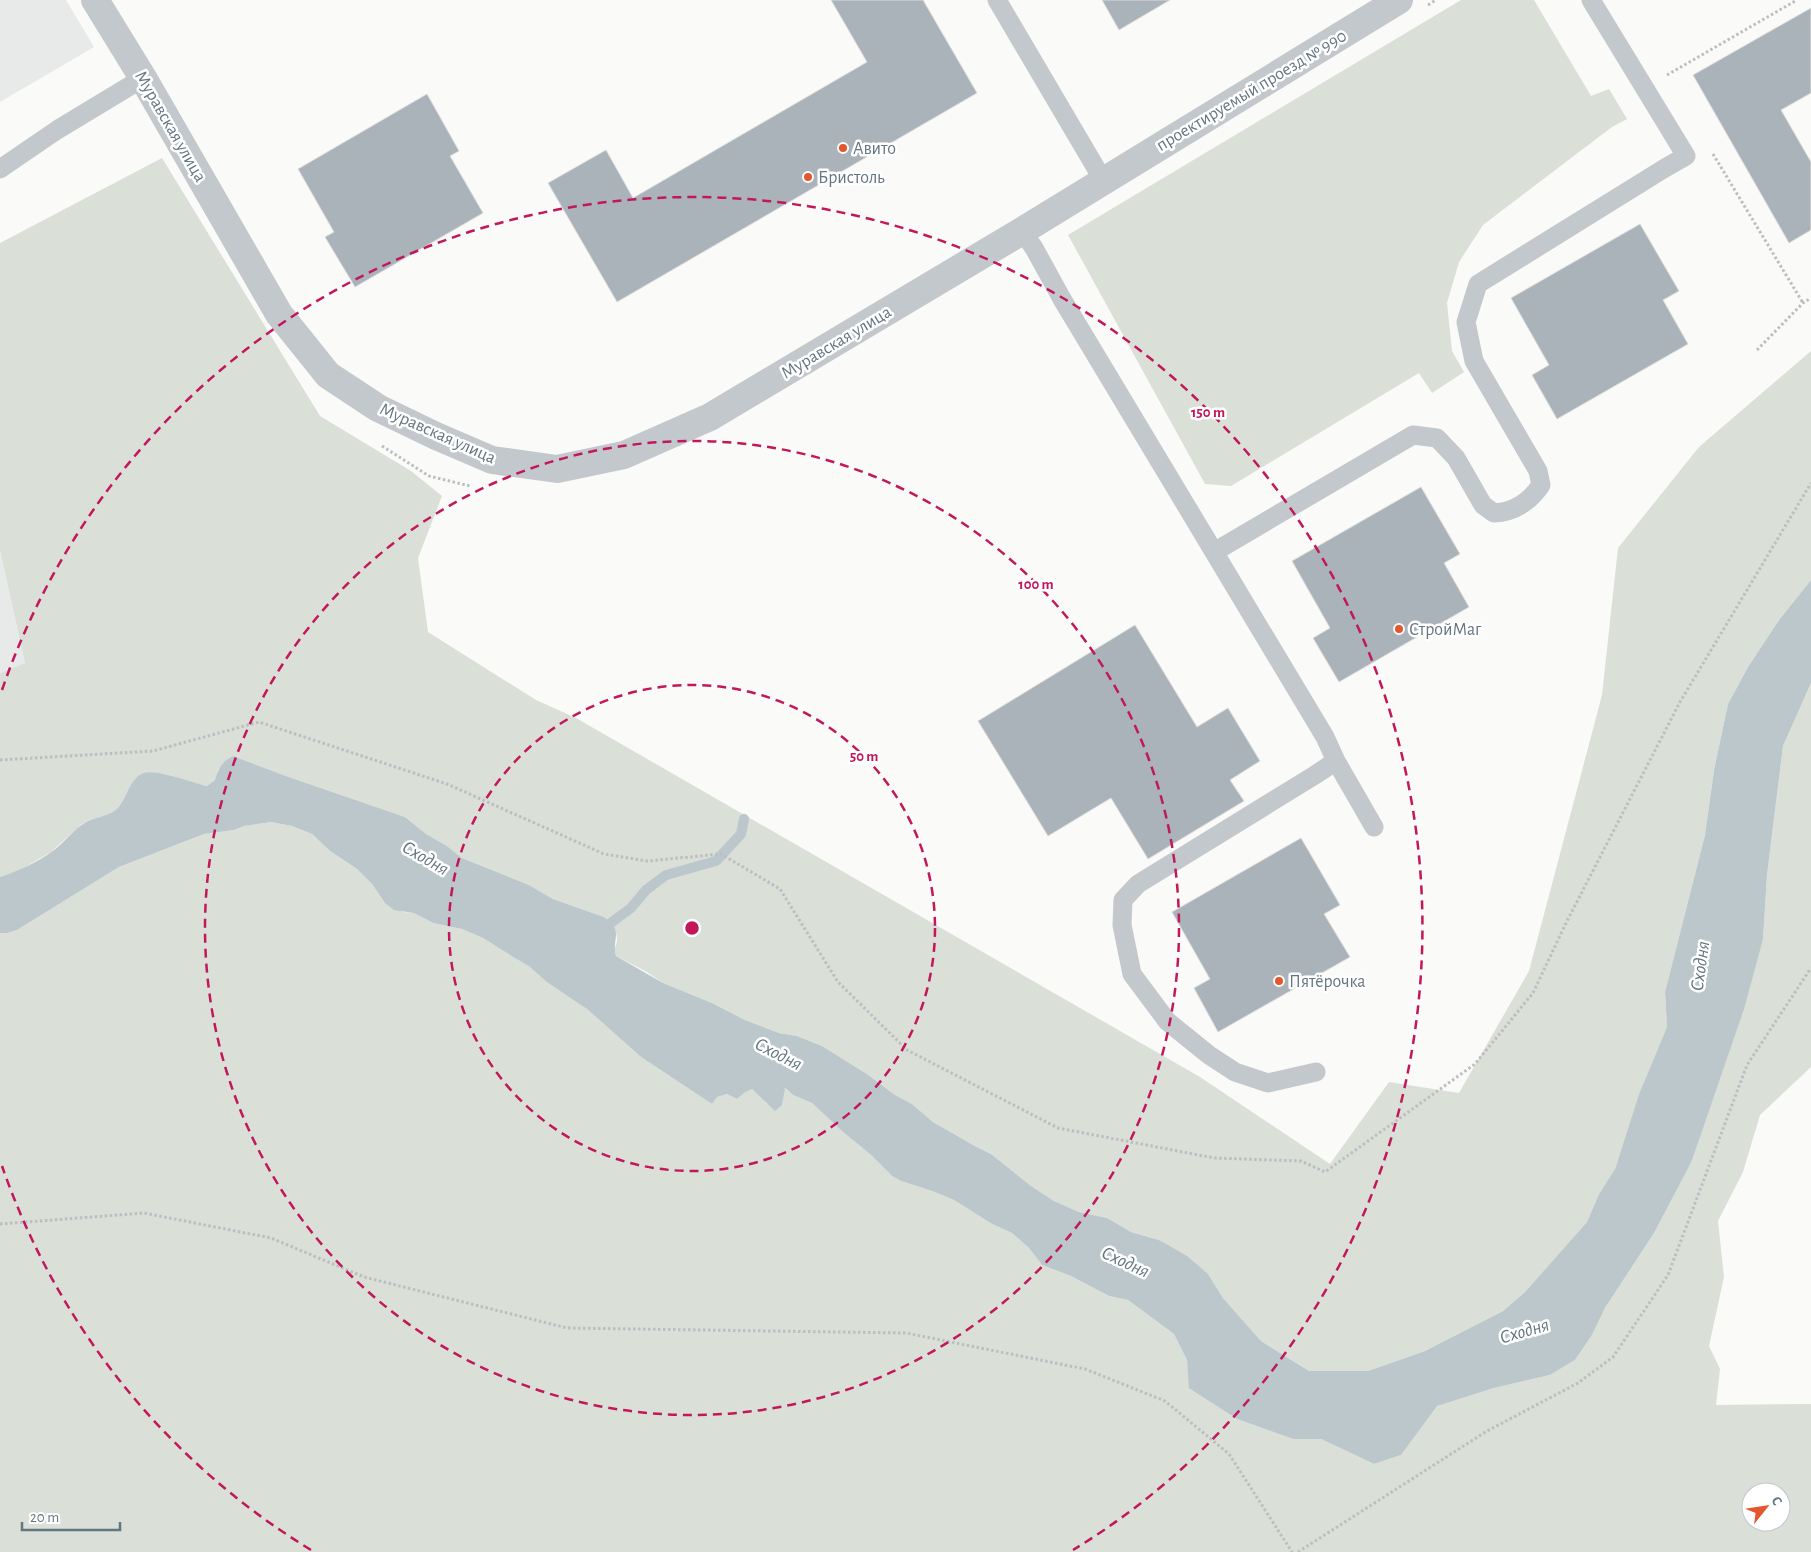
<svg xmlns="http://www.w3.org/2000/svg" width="1811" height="1552" font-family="'Alegreya Sans',sans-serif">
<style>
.built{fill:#e8e9e9}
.green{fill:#dadfd7;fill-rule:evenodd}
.water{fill:#bbc7cb}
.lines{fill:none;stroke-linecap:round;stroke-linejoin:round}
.stream{stroke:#bbc7cb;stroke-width:10}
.building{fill:#aab3b9;stroke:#dcdcda}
.path{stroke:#bbbfc2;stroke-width:3;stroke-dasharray:2.5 2.5;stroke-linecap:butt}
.lane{stroke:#c3c8cc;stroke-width:19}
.street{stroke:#c3c8cc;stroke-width:28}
.ring{fill:none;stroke:#c2185b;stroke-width:2.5;stroke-dasharray:9 6}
.poi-dot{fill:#e4572e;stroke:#fff;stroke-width:2}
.labels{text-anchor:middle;stroke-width:5;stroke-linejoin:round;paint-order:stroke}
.street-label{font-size:18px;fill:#657683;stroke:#fff}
.poi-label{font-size:18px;fill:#657683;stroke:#fff;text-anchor:start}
.water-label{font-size:19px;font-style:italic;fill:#60757c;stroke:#fff}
.centre{fill:#c2185b;stroke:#fff;stroke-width:2.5}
.ring-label{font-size:15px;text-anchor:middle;font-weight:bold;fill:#c2185b;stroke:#fff;stroke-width:5;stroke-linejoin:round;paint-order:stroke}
</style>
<rect width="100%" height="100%" fill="#fafaf8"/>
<path class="built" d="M0,0H66L94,47L0,102Z
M0,550L25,663L0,673Z"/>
<path class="green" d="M1461,0H1534L1591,96L1609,89L1627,119L1612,127L1483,225L1459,262L1447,303L1452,351L1464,372L1432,393L1419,373L1231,486L1205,484L1068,235Z
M162,158L320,416L411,471L442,496L418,558L428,632L536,700L576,718L1200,1077L1330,1164L1389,1082L1459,1093L1529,971L1602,695L1618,548L1699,447L1811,351V580L1779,620L1748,667L1728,704L1714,770L1705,835L1665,992L1667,1027L1639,1094L1615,1169L1599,1194L1587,1222L1525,1292L1503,1311L1425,1351L1368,1371H1309L1261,1341L1223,1298L1208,1274L1159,1240L1131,1232L1107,1218L1079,1212L1054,1201L1031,1186L991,1154L973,1145L933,1122L912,1104L895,1095L867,1074L822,1046L797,1036L779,1033L745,1020L712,1003L663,983L647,972L616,956C613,946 617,947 617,939C617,930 611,922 604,917L553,899L529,885L462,858L447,846L426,834L405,817L286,776L233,756L218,769L215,780L207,786L152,773L135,780L120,807L111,815L92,819L82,824L51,852L15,873L0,877V673L25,663L0,550V243Z
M1811,683V1067L1760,1115L1743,1172L1718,1221L1724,1277L1709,1346L1720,1369L1716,1405L1811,1404V1552H0V933H7L17,930L119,867L204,834L234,830L244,826L271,822L292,826L312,834L330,851L357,869L372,884L385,903L404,912L414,913L433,923L462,929L483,938L530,967L587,1009L641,1057L712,1104L717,1097L727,1094L737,1099L744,1093L752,1089L760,1095L767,1104L782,1105L784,1088L793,1095L812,1103L843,1132L870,1154L892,1176L901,1181L932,1191L954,1200L992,1224L1012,1233L1029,1248L1042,1265L1071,1276L1109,1296L1128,1300L1174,1334L1187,1360L1190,1388L1237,1419L1293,1439H1321L1374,1464L1401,1455L1436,1406L1494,1388L1550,1375L1575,1360L1592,1335L1605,1308L1654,1233L1691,1163L1763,939L1767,875L1783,746ZM1751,1492H1781V1522H1751Z"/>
<path class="water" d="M1811,580V683L1783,746L1767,875L1763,939L1744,1009L1691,1163L1654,1233L1605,1308L1592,1335L1575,1360L1550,1375L1494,1388L1437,1406L1401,1455L1374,1464L1321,1439H1293L1237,1419L1189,1388L1187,1360L1174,1334L1128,1300L1109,1296L1071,1276L1042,1265L1029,1248L1012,1233L992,1224L954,1200L932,1191L901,1181L892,1176L870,1154L843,1132L812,1103L793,1095L785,1088L782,1105L775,1111L752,1089L744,1093L737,1099L727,1094L717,1097L712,1104L641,1057L587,1009L547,982L530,967L502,950L483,938L462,929L433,923L414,913L394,910L385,903L372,884L357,869L330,851L312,834L292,826L271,822L244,826L234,830L204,834L119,867L17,930L7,933H0V877C19,871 45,859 60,845C68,838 74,830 83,824C94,816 107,818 117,809C127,800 129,778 144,773C157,769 192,783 207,786L215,780C218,768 222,762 233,756L286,776L405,817L426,834L447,846L462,858L529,885L553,899L604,917C625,932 611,938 616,956L663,983L712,1003L745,1020L779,1033L797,1036L822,1046L867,1074L895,1095L912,1104L933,1122L973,1145L991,1154L1031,1186L1054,1201L1079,1212L1107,1218L1131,1232L1159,1240L1187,1256L1208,1274L1223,1298L1261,1341L1309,1371H1368L1425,1351L1503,1311L1525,1292L1587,1222L1599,1194L1615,1169L1639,1094L1667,1027L1665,992L1705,835L1714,770L1728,704L1748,667L1779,620Z"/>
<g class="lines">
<path class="stream" d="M604,931L612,922L631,908L646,890L666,875L716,861L741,834L744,819"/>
</g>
<path class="building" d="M831,0H923L977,93L617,302L548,183L606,150L633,198L867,62Z
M1102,0H1170L1119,30Z
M1811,8V93L1781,110L1811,162V230L1789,243L1693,75Z
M427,94L459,151L450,156L483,213L355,287L325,237L334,232L298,169Z
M1640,224L1679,291L1663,300L1688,344L1557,419L1532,375L1549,365L1511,298Z
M1421,487L1460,554L1444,563L1469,607L1339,682L1313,638L1330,628L1292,561Z
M1135,625L1197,727L1228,708L1260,761L1230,780L1244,801L1148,859L1111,798L1048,836L978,721Z
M1301,838L1340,905L1324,914L1350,957L1218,1032L1194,988L1210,979L1172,912Z"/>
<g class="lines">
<path class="path" d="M1428,5L1436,0
M1667,75L1797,0
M1713,154L1803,303
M1757,350L1803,303L1811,298
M382,446L429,476L470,486
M0,760L153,751L259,722L447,784L604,854L647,861L721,854L780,889L838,982L907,1050L1058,1128L1214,1158L1301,1161L1325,1172L1475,1064L1533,993L1566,923L1680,702L1811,483
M0,1224L144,1213L271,1238L364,1277L567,1328L906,1333L1085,1369L1165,1401L1229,1454L1292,1552
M1298,1552L1487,1431L1578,1383L1613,1357L1668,1275L1747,1065L1811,968"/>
<path class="lane" d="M997,0L1103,180
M0,169L57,130L143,78
M1022,231L1034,248L1062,299L1214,552L1413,435L1437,438L1456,458L1483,505L1494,513C1514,512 1530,501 1541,485L1538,471L1474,361L1466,322L1478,284L1665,168L1686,156L1591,0
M1214,552L1325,737L1336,761L1315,775L1138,884L1123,900L1122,925L1132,974L1167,1021L1209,1055L1235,1072L1268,1083L1316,1072
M1336,761L1374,827"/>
<path class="street" d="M95,0L143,78L279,314L328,375L378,408L436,436L492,460L557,469L624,455L710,417L1022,231L1399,0"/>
</g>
<g class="ring">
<circle cx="692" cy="928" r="243"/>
<circle cx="692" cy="928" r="487"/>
<path d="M311 1550A730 730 0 0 1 2 1166M2 690A730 730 0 1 1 1073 1550"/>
</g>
<g class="poi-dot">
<circle cx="843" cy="148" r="5"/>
<circle cx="808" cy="177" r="5"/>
<circle cx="1399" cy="629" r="5"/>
<circle cx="1279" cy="981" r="5"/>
</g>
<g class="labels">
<g class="street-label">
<text transform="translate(1251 90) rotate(-31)" y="6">проектируемый проезд № 990</text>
<text transform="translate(171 126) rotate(60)" y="6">Муравская улица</text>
<text transform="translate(836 342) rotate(-31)" y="6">Муравская улица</text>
<text transform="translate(438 433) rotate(24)" y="6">Муравская улица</text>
</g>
<g class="poi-label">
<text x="853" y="154">Авито</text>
<text x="818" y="183">Бристоль</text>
<text x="1409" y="635">СтройМаг</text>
<text x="1289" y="987">Пятёрочка</text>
</g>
<g class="water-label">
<text transform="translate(426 857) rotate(30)" y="7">Сходня</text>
<text transform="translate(1699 966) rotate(-82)" y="7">Сходня</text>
<text transform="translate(779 1053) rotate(27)" y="7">Сходня</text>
<text transform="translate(1126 1261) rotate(25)" y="7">Сходня</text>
<text transform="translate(1524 1330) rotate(-16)" y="7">Сходня</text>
</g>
</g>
<circle cx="692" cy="928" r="8" class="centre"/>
<g class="ring-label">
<text x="1208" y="417">150 m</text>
<text x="1036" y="589">100 m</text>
<text x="864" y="761">50 m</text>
</g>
<g transform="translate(1766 1507) rotate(60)"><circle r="24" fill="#ffffff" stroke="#c1c8cd"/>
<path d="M0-4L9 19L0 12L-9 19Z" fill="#e4572e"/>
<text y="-8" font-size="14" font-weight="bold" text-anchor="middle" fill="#657683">С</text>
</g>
<path d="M22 1522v8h98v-8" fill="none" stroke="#657683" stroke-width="2.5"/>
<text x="30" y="1522" font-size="15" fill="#657683" stroke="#ffffff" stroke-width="4" paint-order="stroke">20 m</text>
</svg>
